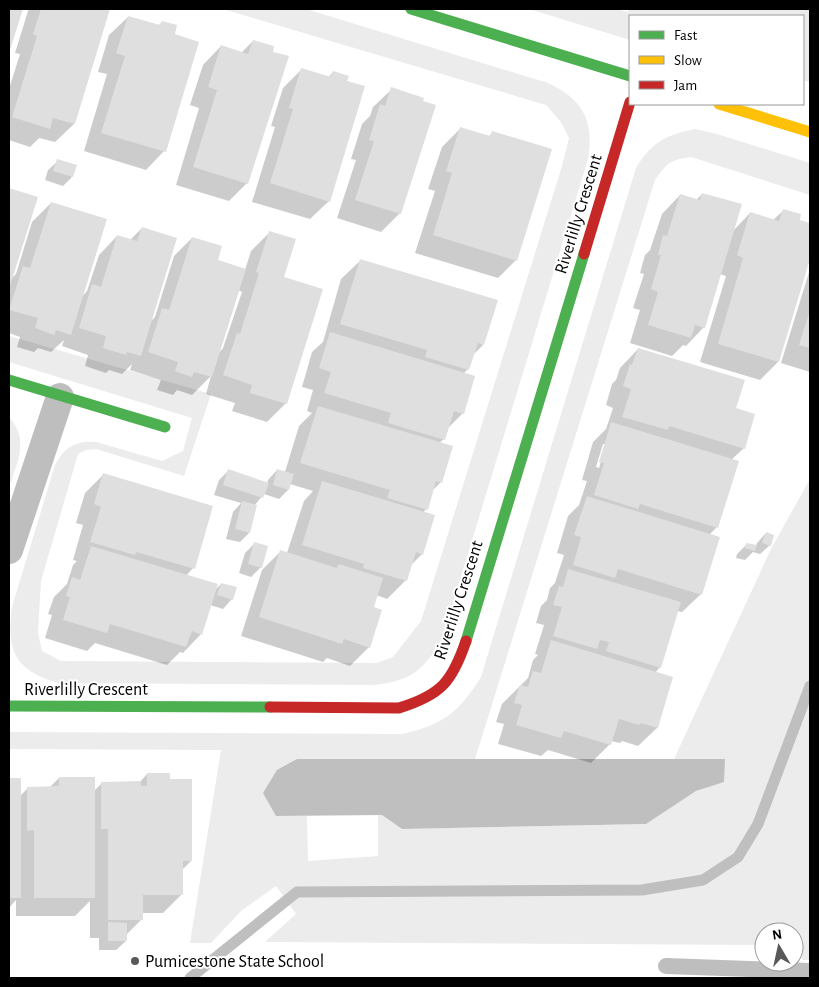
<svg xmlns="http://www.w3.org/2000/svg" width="819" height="987" font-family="'Alegreya Sans',sans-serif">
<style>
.green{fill:#ececec}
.water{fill:#bfbfbf}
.shadow{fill:#0003;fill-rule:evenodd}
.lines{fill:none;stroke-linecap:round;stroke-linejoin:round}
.stream{stroke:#bfbfbf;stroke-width:11}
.building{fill:#dfdfdf}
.lane{stroke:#bebebe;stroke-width:16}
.street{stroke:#bebebe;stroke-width:28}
.fast{stroke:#4caf50;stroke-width:11}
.slow{stroke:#ffc107;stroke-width:11}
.jam{stroke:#c62828;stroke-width:11}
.poi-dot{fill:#595959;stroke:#fff;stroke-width:2}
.labels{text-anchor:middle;stroke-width:4;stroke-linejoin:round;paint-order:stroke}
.street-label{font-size:18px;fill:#000;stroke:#fff}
.poi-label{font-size:18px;fill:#000;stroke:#fff;text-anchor:start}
</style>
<rect width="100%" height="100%" fill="#fff"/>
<path class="green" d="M223,9H306L548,83C584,100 594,121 588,159L442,639C423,671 412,680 375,685L58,683C15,670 6,651 12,607L55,465C64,447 76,440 96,442L162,461L183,451L192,418L9,362V336L211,394L184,476L96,449L86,450L78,454L41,581L38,633L42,651L61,661L377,663L393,657L421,621L562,166L569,138L561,122L546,105Z
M529,9H616L628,12L629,9H810V82L803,80V16H630V40Z
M695,129L717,134L810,163V195L691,157C670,160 667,163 655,180L475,759H297L276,816H307L308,861L378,856V815H382L402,829L646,824L696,791L723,782L724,759H674L771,549L810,479V960H802L803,945H794V932H764V945L265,942L296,914L276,886L241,911L211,943H190L221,750L9,749V732L403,734C444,724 458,713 481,677L636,168C652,142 666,135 695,129Z
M9,417C30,441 17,461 9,488Z"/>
<path class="water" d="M297,759H725L724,782L696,791L646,824L402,829L382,815L276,816L263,793L277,770Z"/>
<path class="shadow" d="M9,9H22L9,50Z
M30,9H109L74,124L55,142L39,138L30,147L9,140V89L20,54L15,53L28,11Z
M128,17L158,26L162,22L173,35L164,151L146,170L84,151L107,74L98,72L109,35Z
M253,41L247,183L229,201L176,185L199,108L190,105L203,65L221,46L241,53Z
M301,70L328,78L333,72L329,201L310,219L252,202L275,127L271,126L283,88Z
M392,89L400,213L381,232L337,218L356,160L351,159L362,124L370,116L373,107Z
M460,129L488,137L493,132L516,260L498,278L415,253L435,191L428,189L442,147Z
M58,161L72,177L63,186L45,180L48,170Z
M9,189L36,197L11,279L16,274L32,222L51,203L81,298L87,291L99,255L117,236L130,240L142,228L151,321L155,317L174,256L192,238L216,261L245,270L251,251L270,232L282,278L286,403L267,422L232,411L235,403L206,394L211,376L192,395L177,390L173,395L157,390L161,380L130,370L132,364L122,374L109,370L106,373L85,366L88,355L62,346L64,340L51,352L38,348L34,352L17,347L20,337L9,333ZM238,290L242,292L223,348L218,354Z
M702,194L733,231L750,213L773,220L784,210L798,221L810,225V255L778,362L760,380L700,362L726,276L720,274L704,327L686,346L683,345L672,356L630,343L640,310L633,308L644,274L640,273L645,255L650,250L662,214L680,195L696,200Z
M360,261L483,345L472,356L468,369L463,374V413L447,429L444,439L439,443L441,482L432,491L426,509L423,513L422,554L411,565L406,580L387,599L376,595L372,608L369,647L350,666L327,658L323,662L241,636L262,570L281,551L287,553L304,501L313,491L290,484L288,490L279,499L264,494L254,506L249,533L240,542L226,539L233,512L241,503L214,495L219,480L228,471L267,484L268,480L277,470L285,472L299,426L312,413L307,411L313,390L302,387L312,352L323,342L341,279Z
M810,269V372L781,363Z
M638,349L734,409L744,448L731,460L737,462L716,528L709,535L701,594L682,612L677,611L660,667L655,673L657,728L638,746L622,741L620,743L611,741L610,744L591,763L548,750L541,756L498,744L504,724L496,722L502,704L528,678L533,660L538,655L535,654L544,625L536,623L541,606L547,600L550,588L555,583L564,555L557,553L568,516L579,505L587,481L582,480L593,442L606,429L613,408L606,405L612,384L616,380L620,368ZM603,444H606L599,468L596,467Z
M103,475L193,568L186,576L214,591L221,584L232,599L223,609L210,605L201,634L183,653L180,652L167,665L95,643L87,651L45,638L52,615L48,614L54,597L67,584L73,565L77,561L73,560L83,525L76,523L85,493Z
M766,533L770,545L760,554L753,552L745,560L736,558L737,554L747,544L756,546L757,543Z
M255,543L266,547L260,568L251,577L239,573L245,553Z
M147,774L191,861L182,870V894L163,913H142V919L126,935V941L116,950H99V938H90V901L75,916H16V900L9,908V779H20V796L28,788H49L59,778L94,791L102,783H139Z"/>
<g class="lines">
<path class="stream" d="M190,978L297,892L642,890L703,880L738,857L758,824L810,686"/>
</g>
<path class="building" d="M9,9H23L9,53Z
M41,9H110L75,124L53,118L50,129L12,117L37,36L33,34Z
M128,16L160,25L162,21L177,25L175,34L199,42L166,152L101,133L125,56L116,53Z
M253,40L274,46L273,52L289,56L248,184L193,167L217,90L208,87L221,45L248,54Z
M301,68L331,77L333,71L349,76L347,81L365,86L330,202L270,183L293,109L289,108Z
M391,87L424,98L423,101L436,105L401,214L355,200L374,141L369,140L380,104L385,106Z
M460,127L490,136L492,131L552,149L517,261L433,235L452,173L446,171Z
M57,159L77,165L73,177L53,171Z
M9,188L38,197L9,289Z
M702,193L742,204L705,328L695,325L691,338L648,325L658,292L651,289L661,255H658L663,235L667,236L680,194L700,200Z
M51,202L107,219L71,335L56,330L54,335L35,328L38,318L9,310L23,266L30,268Z
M783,209L801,214L800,220L810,223V259L779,362L718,344L743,258L737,255L750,212L779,221Z
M142,227L177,238L141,356L127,352L126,355L103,348L106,336L79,328L92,284L101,287L117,235L137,241Z
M269,231L296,239L284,277L323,289L287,404L250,393L252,385L223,375L237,333L240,334L259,273L256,272Z
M192,237L222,246L218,260L246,269L212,377L194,372L192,377L175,371L178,362L148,352L162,308L169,310Z
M360,259L498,300L484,345L478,343L469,370L425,357L427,350L340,324Z
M810,310V348L799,345Z
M330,332L475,376L464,414L454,411L445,440L388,423L391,413L324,393L331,372L319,368Z
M638,348L745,380L736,408L755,414L745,449L669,426L668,430L622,417L631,389L623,386L630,364L632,365Z
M318,406L453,446L442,483L436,481L428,510L387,498L390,490L300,463Z
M611,422L739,461L718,528L640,504L638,509L594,495L604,463L599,462Z
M228,469L269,483L263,498L223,485Z
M277,469L294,474L289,490L273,485Z
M103,473L213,506L195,569L136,552L135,555L90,542L101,507L94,504Z
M322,481L435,515L423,555L416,552L407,581L363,568L364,564L302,545Z
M587,496L720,537L702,595L618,569L615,578L573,565L581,537L574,535Z
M242,501L257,505L250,533L235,529Z
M766,532L774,535L771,546L762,543Z
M254,542L268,546L262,568L248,564Z
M746,543L757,545L755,551L745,548Z
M91,546L218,584L202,635L192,631L186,647L110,624L107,633L63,620L70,597L66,596L72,577L80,580Z
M280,550L337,568L339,564L383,578L374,607L382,610L370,648L344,639L342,644L259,617Z
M568,569L681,602L661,668L606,651L609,642L600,640L597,649L553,636L562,607L553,605L559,586L563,587Z
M221,583L237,587L233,600L217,595Z
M551,640L673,677L658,728L641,723L639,725L619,719L611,745L564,731L561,738L516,725L522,705L514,703L520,685L528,687L533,671L541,673Z
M147,773H170V779H192V861H183V895H143V920H108V829H101V782L141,781V786H147Z
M59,777H95V898H34V830L27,831V787L59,786Z
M9,778H21V898H9Z
M108,922L127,923V941H108Z"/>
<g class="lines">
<path class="lane" d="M666,966L810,971"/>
<path class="street" d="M9,550L60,397"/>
<path class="fast" d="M411,9L630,76
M9,380L165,427
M466,641L584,254
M9,706L270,707"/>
<path class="slow" d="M719,104L810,132"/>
<path class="jam" d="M584,254L630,102
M270,707L399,708C441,695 452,682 466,641"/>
</g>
<circle class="poi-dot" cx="135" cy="961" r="5"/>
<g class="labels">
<g class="street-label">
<text transform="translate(578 214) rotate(-73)" y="6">Riverlilly Crescent</text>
<text transform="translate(458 600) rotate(-72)" y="6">Riverlilly Crescent</text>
<text x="86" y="695">Riverlilly Crescent</text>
</g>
<g class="poi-label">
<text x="145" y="967">Pumicestone State School</text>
</g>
</g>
<rect width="819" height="987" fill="none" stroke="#000000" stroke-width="20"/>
<rect x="629" y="15" width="175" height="90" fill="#ffffff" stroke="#999999"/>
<rect x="639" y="31" width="25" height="8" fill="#4caf50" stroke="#999999"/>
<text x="674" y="40" font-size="15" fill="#000000">Fast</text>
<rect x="639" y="56" width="25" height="8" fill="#ffc107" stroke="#999999"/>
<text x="674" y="65" font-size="15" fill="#000000">Slow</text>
<rect x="639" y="81" width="25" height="8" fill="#c62828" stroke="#999999"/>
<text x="674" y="90" font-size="15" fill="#000000">Jam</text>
<g transform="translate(779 947) rotate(351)"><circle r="24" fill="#ffffff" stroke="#999999"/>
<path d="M0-4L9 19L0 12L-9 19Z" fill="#595959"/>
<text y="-8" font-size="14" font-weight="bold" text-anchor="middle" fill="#000000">N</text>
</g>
</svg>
